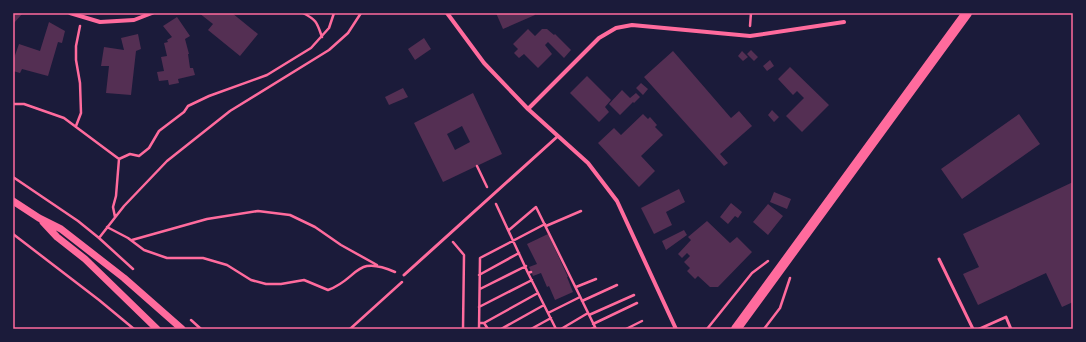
<svg xmlns="http://www.w3.org/2000/svg" width="1086" height="342" font-family="Roboto,sans-serif">
<style>
.building{fill:#542f53;fill-rule:evenodd}
.lines{fill:none;stroke-linecap:round;stroke-linejoin:round}
.path{stroke:#ff6b9d;stroke-width:2.5}
.service{stroke:#ff6b9d;stroke-width:3}
.minor{stroke:#ff6b9d;stroke-width:4}
.tertiary{stroke:#ff6b9d;stroke-width:7}
.primary{stroke:#ff6b9d;stroke-width:10}
.neatline{fill:none;stroke:#ff6b9d;stroke-width:1.5}
</style>
<rect width="100%" height="100%" fill="#1b1b3a"/>
<path class="building" d="M13,13H23L13,24Z
M199,13H232L258,34L240,56L208,30L213,24Z
M496,13H534L535,15L503,29Z
M177,17L190,36L185,39L189,54H188L190,68H193L195,75L178,79L179,83L169,85L168,80L159,81L157,72L164,71L161,57L167,56L164,43L168,42L167,40L172,37L163,26Z
M49,22L65,31L62,43L58,42L48,76L22,69L20,73L13,71V58H14L19,44L40,51Z
M528,29L535,36L542,29H547L554,35L555,34L571,50L564,58L548,42L545,45L552,54L538,68L524,54L519,58L514,53L518,49L513,44Z
M138,34L141,49L136,51L131,95L106,93L109,66H101L104,47L124,50L121,38Z
M424,38L431,49L415,60L408,49Z
M751,50L758,57L754,61L747,54Z
M673,51L731,118L739,111L752,126L720,154L728,163L724,166L644,77Z
M742,51L748,57L743,61L738,56Z
M770,60L774,66L767,71L763,66Z
M790,67L829,105L802,132L786,116L804,98L797,91L793,95L778,79Z
M587,76L611,100L605,107L609,112L599,122L570,93Z
M641,83L648,89L643,95L636,88Z
M403,88L408,97L389,105L385,97Z
M622,90L630,98L636,93L640,97L634,103L633,102L620,115L609,104Z
M473,93L502,154L443,182L414,123ZM462,126L470,142L455,150L447,134Z
M772,110L779,117L774,122L768,115Z
M643,114L648,119L650,117L657,125L655,127L663,135L641,156L655,171L639,187L598,143L614,128L621,135Z
M1019,114L1040,144L962,199L941,169Z
M1073,182V302L1062,307L1046,273L978,305L963,274L979,267L963,234Z
M679,189L685,202L666,212L672,225L654,234L641,208Z
M774,192L791,199L787,209L770,202Z
M731,203L742,212L738,218L735,216L728,224L720,217Z
M768,204L783,216L768,235L753,222Z
M707,221L730,243L737,237L752,252L718,287H710L698,276L695,279L687,271L690,268L684,262L690,256L687,253L682,258L678,254L691,240L688,237Z
M684,230L687,235L666,250L662,241Z
M548,234L568,277H567L573,292L555,300L549,286L547,287L541,273L533,276L529,267L537,264L527,244Z"/>
<g class="lines">
<path class="path" d="M303,13C317,20 317,23 322,37
M750,26L751,13
M13,104H24L64,118L119,159L130,154L139,156L149,148L159,131L184,112L188,106L209,96L267,75L311,48L329,28L334,13
M76,126L81,113L80,83L76,60V46L80,26
M477,166L487,187
M13,177L78,221L99,238L133,269
M496,204L528,273L531,272
M115,217L113,207L116,196L119,159
M546,226L581,211
M107,227L128,238L144,250L167,258H203L227,265L251,280L266,284H281L304,280L328,290C359,279 354,254 395,272
M509,230L536,207L596,329
M13,234L99,300L134,329
M99,238L124,206L167,161L230,111L329,50L348,33L361,13
M132,240L207,219L258,211L290,215L315,227L341,245L377,265
M453,242L464,255L463,329
M528,273L556,329
M479,275L519,253
M576,287L596,279
M480,289L526,266
M582,301L617,285
M479,307L532,280
M548,313L580,297
M589,315L634,295
M191,320L201,329
M479,323H484L488,329
M484,323L538,293
M593,324L637,303
M350,329L402,282
M479,329L480,258L545,224
M501,329L544,305
M531,329L551,318
M561,329L588,313
M591,329L595,327
M626,329L642,321
M707,329L752,273L768,261
M764,329L780,308L790,278"/>
<path class="service" d="M939,259L973,329
M404,275L558,136
M979,329L1006,317L1011,329"/>
<path class="minor" d="M70,13L100,22L134,20L152,13
M447,13L484,63L528,109L588,163L617,201L676,329
M528,109L599,38L616,28L632,25L750,36L844,22"/>
<path class="tertiary" d="M13,201L39,218L61,229L124,278L182,329
M43,222L57,237L85,259L157,329"/>
<path class="primary" d="M736,329L967,13"/>
</g>
<rect width="1086" height="342" fill="none" stroke="#1b1b3a" stroke-width="28"/>
<rect x="14" y="14" width="1058" height="314" class="neatline"/>
</svg>
